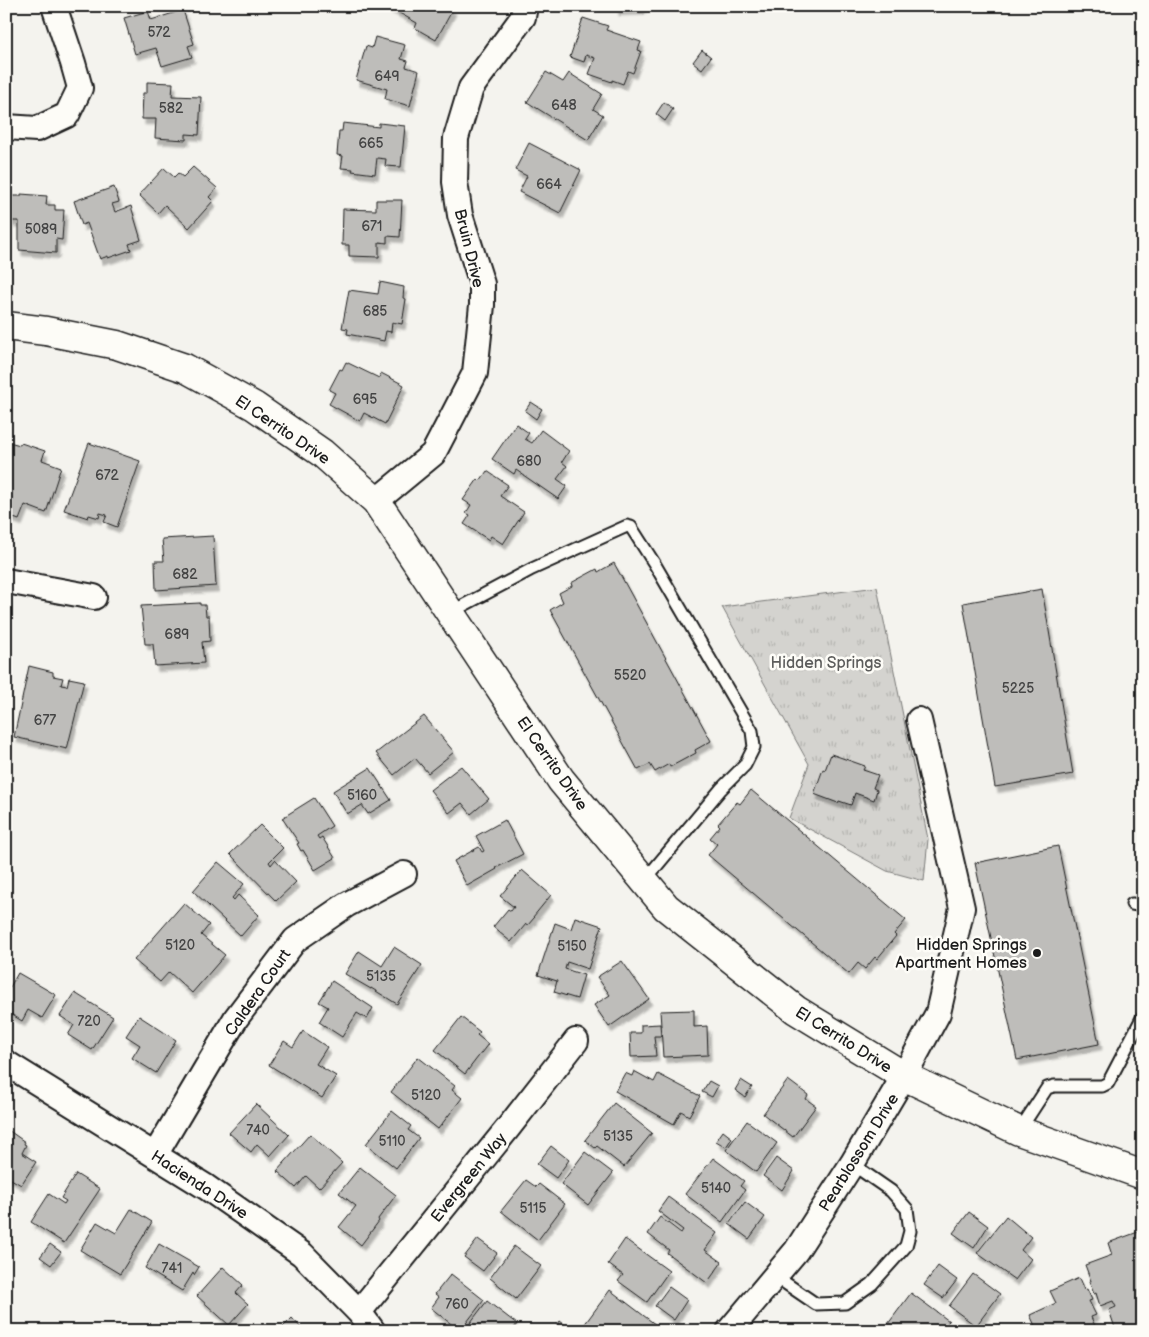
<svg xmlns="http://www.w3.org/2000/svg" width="1149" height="1337" font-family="'Balsamiq Sans',sans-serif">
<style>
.park{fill:url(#park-tufts);stroke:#787876}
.building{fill:#bebdba;stroke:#1c1c1c;filter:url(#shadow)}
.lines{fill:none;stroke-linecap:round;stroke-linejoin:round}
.lane-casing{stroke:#1c1c1c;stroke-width:15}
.street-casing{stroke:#1c1c1c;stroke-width:28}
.secondary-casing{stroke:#1c1c1c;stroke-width:31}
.lane{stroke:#fdfcf7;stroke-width:11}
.street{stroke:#fdfcf7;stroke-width:24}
.secondary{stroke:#fdfcf7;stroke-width:28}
.poi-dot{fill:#1c1c1c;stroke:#fdfcf7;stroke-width:2}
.labels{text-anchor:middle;stroke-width:5;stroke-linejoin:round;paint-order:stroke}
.number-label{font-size:14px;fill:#444}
.street-label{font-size:16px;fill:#1c1c1c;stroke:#fdfcf7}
.park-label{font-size:16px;fill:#5c5c5b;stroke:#fdfcf7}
.poi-label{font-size:16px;fill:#1c1c1c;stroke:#fdfcf7;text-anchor:end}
</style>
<defs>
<pattern id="park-tufts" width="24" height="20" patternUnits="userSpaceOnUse" patternTransform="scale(1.25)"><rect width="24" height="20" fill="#d4d3cf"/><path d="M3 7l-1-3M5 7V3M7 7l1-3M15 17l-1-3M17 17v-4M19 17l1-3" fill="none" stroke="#b5b5b1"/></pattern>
<filter id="shadow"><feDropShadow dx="3" dy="5.5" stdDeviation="1" flood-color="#0004"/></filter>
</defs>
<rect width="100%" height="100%" fill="#f4f3ee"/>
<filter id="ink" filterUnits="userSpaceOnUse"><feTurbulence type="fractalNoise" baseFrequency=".02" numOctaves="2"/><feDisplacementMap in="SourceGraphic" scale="10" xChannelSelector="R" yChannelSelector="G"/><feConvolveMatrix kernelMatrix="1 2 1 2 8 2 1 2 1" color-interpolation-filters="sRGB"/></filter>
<g filter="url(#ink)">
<path class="park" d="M877,587L928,839L924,881L887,871L789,818L809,764L722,607Z"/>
<path class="building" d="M387,6H447L453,9L436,40L415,28L417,23Z
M616,6H642V9L616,10Z
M183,10L194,44L188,46L192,57L162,66L156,48L135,54L124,18L148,11L151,20Z
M583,18L608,26L606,30L641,42L638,50L641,51L633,73L628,71L623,84L612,80V82L589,74L595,58L586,55L584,62L570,57Z
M375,37L405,45L401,59L408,61L406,67L419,71L410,106L385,99L387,89L356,80L366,46L372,48Z
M702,50L711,57L702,69L693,62Z
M546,72L563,82L569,73L602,94L593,109L603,115L588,140L527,102Z
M147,82L173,83L172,96L201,97L199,135L186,134V140L155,138L156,119H142L143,93H147Z
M664,102L673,109L665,121L656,114Z
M343,123L379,127V123L405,126L401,167L385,166L386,159L377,158L375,174L352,171L353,169L341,168L343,156L337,155L339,131H342Z
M529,143L581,170L560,213L519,192L527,176L515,170Z
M193,167L217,188L209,197L213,201L189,228L165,205L158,213L139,195L164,168L174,177L178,173L183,177Z
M114,187L119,202L112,204L115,212L131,206L141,240L129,244L131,250L108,258V256L100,259L87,223L82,225L74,201Z
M21,194L47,196L46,205H55V210H64L62,240L56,239V253L19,250V221H9L10,196H21Z
M376,200H402L400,237L387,236V243L379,242V257L349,256V245H342L343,209L376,210Z
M380,282L404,287L403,298L406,299L402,324L392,322L391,332L386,331L384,341L347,334L348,329L342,328L349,290L378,294Z
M346,362L379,378L381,373L404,385L385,424L364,413L360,421L329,404L335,393L329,390L340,369L342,370Z
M531,402L542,409L536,419L525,411Z
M516,424L529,433L525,439L532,443L541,430L569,451L562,462L567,466L557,479L567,486L558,499L516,470L514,474L492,459Z
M9,442L20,445L21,443L45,451L42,460L61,467L46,513L25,505L19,520L6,515V447Z
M89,443L140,461L117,527L104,522L107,515L100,513L99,518L89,515L88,518L64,510Z
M487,471L508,485L500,496L524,512L503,544L491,536L489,540L464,524L470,515L466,513L471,505L463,500L478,479L480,481Z
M213,536L216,586L156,590L155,561H164L162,539Z
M614,563L711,741L695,750L696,753L670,767L669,764L655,772L650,764L638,770L550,610L563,602L559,593L572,586L571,583L597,569L598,572Z
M1042,589L1073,774L995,787L963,603Z
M200,603V605H205L206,616H209L210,641L202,642L204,663L155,666L153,644H145L141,606Z
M29,666L53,672V676L63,678L61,685L67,686L69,678L84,681L67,749L14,737Z
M424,716L454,752L428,773L415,758L394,775L376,753Z
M831,754L865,766L863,770L878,775L873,788L877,790L874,800L855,793L851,805L839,801L838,803L814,794L823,769L825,770Z
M461,766L489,799L471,814L462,803L449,813L430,790Z
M370,768L391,800L368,814L362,805L347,814L333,791Z
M751,790L906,920L894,934L896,936L877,959L875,957L865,969L858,963L849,974L708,855L717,844L710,838L720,826L718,824L737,802L740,804Z
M314,798L332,826L317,836L319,839L322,837L335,858L315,870L303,850L301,851L297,844L299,843L282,818Z
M505,820L523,854L496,868L497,869L467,886L454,861L479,847L482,852L484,851L476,836Z
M260,825L283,848L269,862L271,865L275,860L296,882L276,901L230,854Z
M1058,846L1099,1044L1017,1060L975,863Z
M218,862L244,884L232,898L234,900L238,895L259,915L241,936L193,891Z
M522,870L551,895L533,917L534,918L528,925L526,924L511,942L493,927L508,909L511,911L514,907L500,896Z
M184,903L209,925L201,935L225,955L192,993L169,972L160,982L134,960Z
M575,917L602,926L588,969L567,962L565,969L584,975L577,999L554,992L557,981L538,975L555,923L571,929Z
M394,947L422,965L397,1004L371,988V989L345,974L359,951L382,966Z
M622,961L649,999L609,1027L594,1005L610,995L597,977Z
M18,973L56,995L42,1018L28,1010L22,1021L6,1011V994Z
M332,981L373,1008L367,1019L357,1013L342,1037L319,1022L328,1007L319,1002Z
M75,993L113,1017L92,1050L68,1035L74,1025L60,1016Z
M694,1010V1027L707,1026L708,1055L663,1057L660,1011Z
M139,1016L176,1040L156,1073L132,1058L140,1045L126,1036Z
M461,1017L480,1032L477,1035L488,1044L465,1074L435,1050Z
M660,1024L661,1036H654L656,1056L631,1057L630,1033H641V1025Z
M303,1031L327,1047L316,1064L336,1076L322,1098L269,1065L284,1041L293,1047Z
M418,1057L455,1086L452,1090L462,1098L438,1129L391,1092Z
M634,1071L654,1082L658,1074L700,1096L689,1116L681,1111L674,1124L615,1091L625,1073L632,1076Z
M741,1080L752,1087L745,1097L735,1090Z
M788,1080L808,1095L806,1099L816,1106L793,1137L763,1114Z
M709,1081L718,1086L712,1097L702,1092Z
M614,1103L652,1133L624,1167L597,1146L595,1148L585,1140Z
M256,1104L289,1135L270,1156L257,1144L251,1152L229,1133Z
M392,1111L411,1126L408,1130L419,1138L396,1168L366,1144Z
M747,1121L777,1143L756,1172L726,1150Z
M8,1130L25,1142L24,1144L26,1145L22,1153L36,1162L21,1185L6,1176V1133Z
M723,1131L732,1138L726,1147L716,1141Z
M310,1134L342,1163L319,1188L306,1176L296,1188L277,1171Z
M551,1146L569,1160L556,1178L537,1164Z
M585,1152L613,1173L588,1205L561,1184Z
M713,1158L744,1181L740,1186L745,1190L722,1222L685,1194Z
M776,1158L794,1171L782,1190L763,1176Z
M360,1167L396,1195L378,1219L379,1221L361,1245L339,1227L356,1206L339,1193Z
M76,1174L100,1189L64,1243L31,1222L49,1194L64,1204L66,1201L61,1198Z
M526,1180L536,1187L539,1184L565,1204L538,1240L501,1211Z
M668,1197L717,1233L705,1250L722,1262L707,1283L667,1253L669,1250L648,1234L660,1217L681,1233L683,1230L658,1211Z
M745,1202L765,1217L749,1239L729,1224Z
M131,1209L152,1222L120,1274L80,1250L97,1222L116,1233Z
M969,1212L988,1226L974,1248L953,1233Z
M1006,1216L1031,1237L1021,1250L1031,1259L1015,1280L977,1253Z
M1138,1232L1143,1244V1317L1139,1318L1142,1324L1125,1331H1116L1109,1310L1116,1307L1113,1301L1100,1306L1096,1293L1094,1294L1089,1281H1091L1085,1265L1112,1255L1108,1243Z
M478,1239L497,1253L483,1271L464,1257Z
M625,1239L669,1271L647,1302L618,1281L623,1275L608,1264Z
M50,1244L61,1252L51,1265L40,1257Z
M159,1244L199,1267L194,1275L193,1273L182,1291L145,1268Z
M514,1246L541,1266L516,1299L490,1278Z
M938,1266L957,1280L943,1298L924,1285Z
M223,1267L243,1285L236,1293L248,1304L229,1325L197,1296Z
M451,1274L484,1300L460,1331L431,1308L439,1297L435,1294Z
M973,1274L1000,1294L976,1326L949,1306Z
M1079,1278L1084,1290L1087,1289L1092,1300L1089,1301L1096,1315L1091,1317L1097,1331H1035L1037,1330L1030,1315L1056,1303L1050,1291Z
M669,1287L687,1300L674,1320L655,1306Z
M610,1290L660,1328L658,1331H593L584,1325Z
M911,1293L949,1321L941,1331H889L885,1328Z
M487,1301L517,1324L512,1331H464Z
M292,1318L304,1331H279Z
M560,1321L573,1331H553Z"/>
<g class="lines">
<defs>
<path id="lane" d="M451,612L532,569L627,526L631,527L654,563L752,731L754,747L745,765L721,789L644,881
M1132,904L1143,906
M1019,1131L1047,1088L1054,1086H1102L1108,1083L1142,1018
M775,1276L816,1304L845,1303L872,1284L906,1246L910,1231L907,1209L891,1191L852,1164"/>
<path id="street" d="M6,127L37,129L67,115L80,88L73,63L54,6
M376,501L433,454L475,373L482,305V284L460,215L455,182L456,138L471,88L523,17L525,6
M6,581L94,597
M6,1063L206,1187L302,1254L359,1312L373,1331
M155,1155L236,1018L295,940L346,905L404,874
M359,1312L508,1128L576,1041
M729,1331L796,1251L852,1164L904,1076L938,1013L962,908L919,720"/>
<path id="secondary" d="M6,326L46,331L117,345L185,368L254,406L322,453L376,501L561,780L666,907L796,1010L904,1076L1019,1131L1143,1175"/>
</defs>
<use href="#lane" class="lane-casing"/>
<use href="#street" class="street-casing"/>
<use href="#secondary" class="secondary-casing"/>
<use href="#lane" class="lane"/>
<use href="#street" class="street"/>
<use href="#secondary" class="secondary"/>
</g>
</g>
<circle class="poi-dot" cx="1037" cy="953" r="5"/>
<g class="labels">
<g class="number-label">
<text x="159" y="37">572</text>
<text x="387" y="81">649</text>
<text x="564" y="110">648</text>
<text x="171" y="113">582</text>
<text x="371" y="148">665</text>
<text x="549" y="189">664</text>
<text x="372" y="231">671</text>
<text x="41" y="234">5089</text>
<text x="375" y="316">685</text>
<text x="365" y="404">695</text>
<text x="529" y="466">680</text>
<text x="107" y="480">672</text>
<text x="185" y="579">682</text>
<text x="177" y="639">689</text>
<text x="630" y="680">5520</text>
<text x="1018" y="693">5225</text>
<text x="45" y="725">677</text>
<text x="362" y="800">5160</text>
<text x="180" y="950">5120</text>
<text x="572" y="951">5150</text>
<text x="381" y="981">5135</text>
<text x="89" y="1026">720</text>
<text x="426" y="1100">5120</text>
<text x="258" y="1135">740</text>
<text x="618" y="1141">5135</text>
<text x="392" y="1146">5110</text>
<text x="716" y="1193">5140</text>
<text x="533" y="1213">5115</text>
<text x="172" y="1273">741</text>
<text x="457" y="1309">760</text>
</g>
<g class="street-label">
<text transform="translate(470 248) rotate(76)" y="6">Bruin Drive</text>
<text transform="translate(283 429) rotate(34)" y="6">El Cerrito Drive</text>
<text transform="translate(553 763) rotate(55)" y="6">El Cerrito Drive</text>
<text transform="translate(257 992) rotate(-55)" y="6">Caldera Court</text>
<text transform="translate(844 1039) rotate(32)" y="6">El Cerrito Drive</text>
<text transform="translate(858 1152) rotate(-58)" y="6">Pearblossom Drive</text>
<text transform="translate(468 1177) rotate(-51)" y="6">Evergreen Way</text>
<text transform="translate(200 1184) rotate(33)" y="6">Hacienda Drive</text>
</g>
<g class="park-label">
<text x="826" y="668">Hidden Springs</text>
</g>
<g class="poi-label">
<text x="1027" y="950">Hidden Springs<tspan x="1027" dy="18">Apartment Homes</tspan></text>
</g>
</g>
<rect width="1149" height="1337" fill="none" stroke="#fdfcf7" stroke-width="25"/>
<rect x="12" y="12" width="1124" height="1312" fill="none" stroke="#1c1c1c" stroke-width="2" filter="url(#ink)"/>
</svg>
